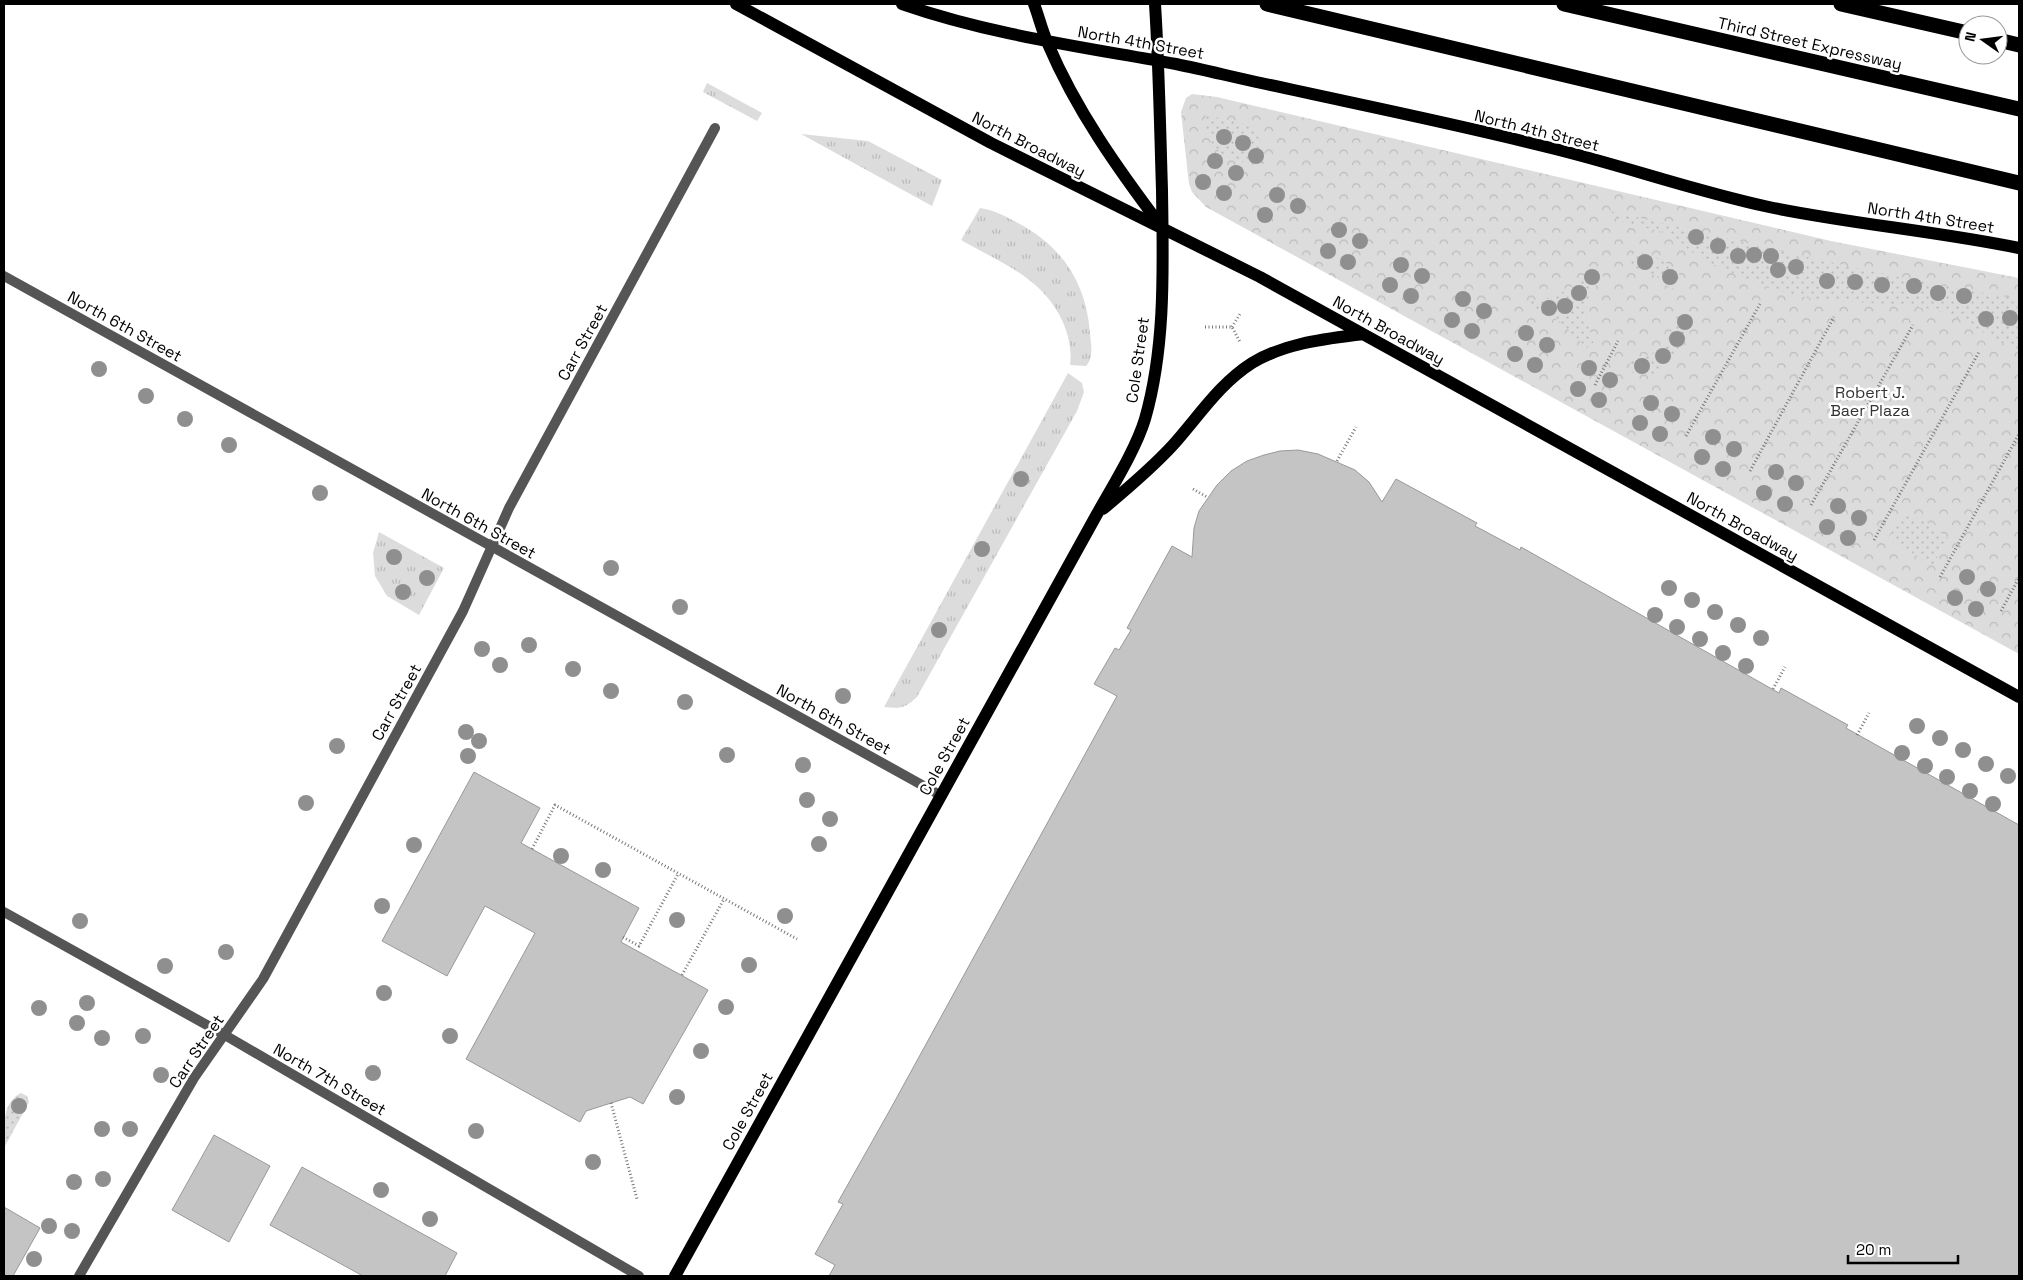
<svg xmlns="http://www.w3.org/2000/svg" width="2023" height="1280" font-family="'Space Grotesk',sans-serif">
<style>
.grass{fill:url(#grass-tufts)}
.park{fill:url(#park-crowns)}
.garden{fill:url(#garden-dots)}
.building{fill:#c4c4c4;stroke:#999}
.lines{fill:none;stroke-linecap:round;stroke-linejoin:round}
.path{stroke:#777;stroke-width:3;stroke-dasharray:1 2.5;stroke-linecap:butt}
.street{stroke:#555;stroke-width:10}
.primary{stroke:#000;stroke-width:12}
.highway{stroke:#000;stroke-width:15}
.tree{fill:#8f8f8f}
.labels{text-anchor:middle;stroke-width:5;stroke-linejoin:round;paint-order:stroke}
.street-label{font-size:16px;fill:#000;stroke:#fff}
.park-label{font-size:16px;fill:#333;stroke:#fff}
</style>
<defs>
<pattern id="grass-tufts" width="24" height="20" patternUnits="userSpaceOnUse" patternTransform="scale(1.25)"><rect width="24" height="20" fill="#dcdcdc"/><path d="M3 7l-1-3M5 7V3M7 7l1-3M15 17l-1-3M17 17v-4M19 17l1-3" fill="none" stroke="#bbb"/></pattern>
<pattern id="park-crowns" width="20" height="18" patternUnits="userSpaceOnUse" patternTransform="scale(1.25)"><rect width="20" height="18" fill="#dcdcdc"/><path d="M2 6a3 3 0 1 1 6 0M12 15a3 3 0 1 1 6 0" fill="none" stroke="#bbb"/></pattern>
<pattern id="garden-dots" width="8" height="8" patternUnits="userSpaceOnUse" patternTransform="scale(1.25)"><rect width="8" height="8" fill="#dcdcdc"/><path d="M2 2h.1M6 6h.1" fill="none" stroke="#bbb" stroke-width="1.8" stroke-linecap="round"/></pattern>
</defs>
<rect width="100%" height="100%" fill="#fff"/>
<path class="grass" d="M707,83L762,113L757,121L703,92Z
M801,134L868,141L942,180L932,206Z
M980,208C994,210 1005,216 1018,223C1063,247 1086,283 1090,333C1091,344 1094,358 1086,366L1070,365C1074,335 1057,303 1034,284C1013,266 985,254 961,240Z
M1068,373L1082,383L1084,392L1077,411L917,697C905,708 901,709 884,707Z
M379,532L444,568L419,615L387,596L375,576L373,553Z"/>
<path class="park" d="M1192,94L1217,97L1831,241L2019,278V654L1206,207L1192,192L1189,184L1181,112L1186,98Z"/>
<path class="garden" d="M1206,115L1249,125C1260,138 1267,149 1264,166C1234,163 1202,152 1206,115Z
M1611,211C1747,243 1882,277 2019,299V353L1947,312L1905,305L1821,300L1794,295L1765,287L1708,262L1690,251L1673,235L1621,221L1616,218Z
M1632,251C1654,254 1670,262 1684,280L1670,290C1660,276 1648,270 1631,268Z
M1594,265L1604,278C1583,293 1582,320 1595,341L1587,348L1558,320L1529,307L1531,300C1558,300 1578,285 1594,265Z
M1692,314C1690,342 1675,359 1653,374L1627,372L1632,359C1657,357 1672,340 1676,315Z
M1902,514C1921,518 1934,525 1948,538L1933,565L1888,539Z
M21,1093L27,1096L29,1102L4,1148C4,1129 1,1103 21,1093Z"/>
<path class="building" d="M1298,450L1318,454L1355,470L1369,482L1382,502L1396,479L1477,523L1475,526L1520,550L1521,547L1779,693L1781,688L1848,725L1846,728L2019,825V1276H829L835,1265L815,1254L843,1204L838,1202L891,1108L1117,696L1094,684L1115,648L1119,650L1131,630L1127,628L1160,568L1172,546L1192,557L1194,528L1199,511L1217,485L1231,471L1247,461L1264,455L1280,451Z
M474,772L540,808L521,843L639,908L621,942L708,990L643,1104L630,1097L586,1111L580,1122L466,1059L535,933L485,906L447,976L382,941Z
M214,1135L270,1166L229,1242L172,1210Z
M302,1167L457,1253L445,1276H363L270,1225Z
M4,1207L40,1228L13,1276H4Z"/>
<g class="lines">
<path class="path" d="M1205,327H1232L1240,342
M1232,327L1240,314
M1595,385L1618,341
M1686,436L1760,304
M1337,461L1356,427
M1750,471L1834,317
M1193,489L1207,497
M1811,505L1913,325
M1874,540L1979,352
M1940,577L2019,434
M2001,611L2019,578
M1773,689L1785,667
M1857,735L1869,713
M532,849L555,805L797,939
M623,937L639,946L678,874
M682,975L724,899
M611,1103L637,1199"/>
<path class="street" d="M4,276L940,795
M4,912L223,1034L639,1276
M79,1276L194,1078L263,979L463,611L509,508L715,128"/>
<path class="primary" d="M736,4L991,143L1260,277L2019,697
M902,4C991,35 1084,47 1176,64C1205,70 1233,77 1261,83C1356,104 1452,123 1547,147C1622,165 1694,191 1769,207C1852,224 1936,231 2019,248
M1034,4C1039,17 1042,31 1048,44C1076,110 1118,169 1161,226
M1103,509C1127,489 1152,468 1173,445C1199,416 1219,384 1252,363C1285,343 1325,339 1363,334
M675,1276L1097,514C1112,487 1136,449 1145,419C1166,346 1163,265 1162,190C1160,128 1159,66 1155,4"/>
<path class="highway" d="M1267,4L2019,183
M1564,4L2019,109
M1841,4L1968,33
M1998,40L2019,45"/>
</g>
<g class="tree">
<circle cx="1224" cy="137" r="8"/>
<circle cx="1243" cy="143" r="8"/>
<circle cx="1256" cy="156" r="8"/>
<circle cx="1215" cy="161" r="8"/>
<circle cx="1236" cy="173" r="8"/>
<circle cx="1203" cy="182" r="8"/>
<circle cx="1224" cy="193" r="8"/>
<circle cx="1277" cy="195" r="8"/>
<circle cx="1298" cy="206" r="8"/>
<circle cx="1265" cy="215" r="8"/>
<circle cx="1339" cy="230" r="8"/>
<circle cx="1696" cy="237" r="8"/>
<circle cx="1360" cy="241" r="8"/>
<circle cx="1718" cy="246" r="8"/>
<circle cx="1328" cy="251" r="8"/>
<circle cx="1754" cy="255" r="8"/>
<circle cx="1738" cy="256" r="8"/>
<circle cx="1771" cy="256" r="8"/>
<circle cx="1348" cy="262" r="8"/>
<circle cx="1645" cy="262" r="8"/>
<circle cx="1401" cy="265" r="8"/>
<circle cx="1796" cy="267" r="8"/>
<circle cx="1778" cy="270" r="8"/>
<circle cx="1422" cy="276" r="8"/>
<circle cx="1592" cy="277" r="8"/>
<circle cx="1670" cy="277" r="8"/>
<circle cx="1827" cy="281" r="8"/>
<circle cx="1855" cy="282" r="8"/>
<circle cx="1390" cy="285" r="8"/>
<circle cx="1882" cy="285" r="8"/>
<circle cx="1914" cy="286" r="8"/>
<circle cx="1579" cy="293" r="8"/>
<circle cx="1938" cy="293" r="8"/>
<circle cx="1411" cy="296" r="8"/>
<circle cx="1964" cy="296" r="8"/>
<circle cx="1463" cy="299" r="8"/>
<circle cx="1565" cy="306" r="8"/>
<circle cx="1549" cy="308" r="8"/>
<circle cx="1484" cy="311" r="8"/>
<circle cx="2010" cy="318" r="8"/>
<circle cx="1986" cy="319" r="8"/>
<circle cx="1452" cy="320" r="8"/>
<circle cx="1685" cy="322" r="8"/>
<circle cx="1472" cy="331" r="8"/>
<circle cx="1526" cy="333" r="8"/>
<circle cx="1677" cy="339" r="8"/>
<circle cx="1547" cy="345" r="8"/>
<circle cx="1515" cy="354" r="8"/>
<circle cx="1663" cy="356" r="8"/>
<circle cx="1535" cy="365" r="8"/>
<circle cx="1642" cy="366" r="8"/>
<circle cx="1589" cy="368" r="8"/>
<circle cx="99" cy="369" r="8"/>
<circle cx="1610" cy="380" r="8"/>
<circle cx="1578" cy="389" r="8"/>
<circle cx="146" cy="396" r="8"/>
<circle cx="1599" cy="400" r="8"/>
<circle cx="1651" cy="403" r="8"/>
<circle cx="1672" cy="414" r="8"/>
<circle cx="185" cy="419" r="8"/>
<circle cx="1640" cy="423" r="8"/>
<circle cx="1660" cy="434" r="8"/>
<circle cx="1713" cy="437" r="8"/>
<circle cx="229" cy="445" r="8"/>
<circle cx="1734" cy="449" r="8"/>
<circle cx="1702" cy="457" r="8"/>
<circle cx="1723" cy="469" r="8"/>
<circle cx="1776" cy="472" r="8"/>
<circle cx="1021" cy="479" r="8"/>
<circle cx="1796" cy="483" r="8"/>
<circle cx="320" cy="493" r="8"/>
<circle cx="1764" cy="493" r="8"/>
<circle cx="1785" cy="504" r="8"/>
<circle cx="1838" cy="506" r="8"/>
<circle cx="1859" cy="518" r="8"/>
<circle cx="1827" cy="527" r="8"/>
<circle cx="1848" cy="538" r="8"/>
<circle cx="982" cy="549" r="8"/>
<circle cx="394" cy="557" r="8"/>
<circle cx="611" cy="568" r="8"/>
<circle cx="1967" cy="577" r="8"/>
<circle cx="427" cy="578" r="8"/>
<circle cx="1669" cy="588" r="8"/>
<circle cx="1988" cy="589" r="8"/>
<circle cx="403" cy="592" r="8"/>
<circle cx="1955" cy="598" r="8"/>
<circle cx="1692" cy="600" r="8"/>
<circle cx="680" cy="607" r="8"/>
<circle cx="1976" cy="609" r="8"/>
<circle cx="1715" cy="612" r="8"/>
<circle cx="1655" cy="615" r="8"/>
<circle cx="1738" cy="625" r="8"/>
<circle cx="1677" cy="627" r="8"/>
<circle cx="939" cy="630" r="8"/>
<circle cx="1761" cy="638" r="8"/>
<circle cx="1700" cy="639" r="8"/>
<circle cx="529" cy="645" r="8"/>
<circle cx="482" cy="649" r="8"/>
<circle cx="1723" cy="653" r="8"/>
<circle cx="500" cy="665" r="8"/>
<circle cx="1746" cy="666" r="8"/>
<circle cx="573" cy="669" r="8"/>
<circle cx="611" cy="691" r="8"/>
<circle cx="843" cy="696" r="8"/>
<circle cx="685" cy="702" r="8"/>
<circle cx="1917" cy="726" r="8"/>
<circle cx="466" cy="732" r="8"/>
<circle cx="1940" cy="738" r="8"/>
<circle cx="479" cy="741" r="8"/>
<circle cx="337" cy="746" r="8"/>
<circle cx="1963" cy="750" r="8"/>
<circle cx="1902" cy="753" r="8"/>
<circle cx="727" cy="755" r="8"/>
<circle cx="468" cy="756" r="8"/>
<circle cx="1986" cy="764" r="8"/>
<circle cx="803" cy="765" r="8"/>
<circle cx="1925" cy="766" r="8"/>
<circle cx="2008" cy="776" r="8"/>
<circle cx="1947" cy="777" r="8"/>
<circle cx="1970" cy="791" r="8"/>
<circle cx="807" cy="800" r="8"/>
<circle cx="306" cy="803" r="8"/>
<circle cx="1993" cy="804" r="8"/>
<circle cx="830" cy="819" r="8"/>
<circle cx="819" cy="844" r="8"/>
<circle cx="414" cy="845" r="8"/>
<circle cx="561" cy="856" r="8"/>
<circle cx="603" cy="870" r="8"/>
<circle cx="382" cy="906" r="8"/>
<circle cx="785" cy="916" r="8"/>
<circle cx="677" cy="920" r="8"/>
<circle cx="80" cy="921" r="8"/>
<circle cx="226" cy="952" r="8"/>
<circle cx="749" cy="965" r="8"/>
<circle cx="165" cy="966" r="8"/>
<circle cx="384" cy="993" r="8"/>
<circle cx="87" cy="1003" r="8"/>
<circle cx="726" cy="1007" r="8"/>
<circle cx="39" cy="1008" r="8"/>
<circle cx="77" cy="1023" r="8"/>
<circle cx="143" cy="1036" r="8"/>
<circle cx="450" cy="1036" r="8"/>
<circle cx="102" cy="1038" r="8"/>
<circle cx="701" cy="1051" r="8"/>
<circle cx="373" cy="1073" r="8"/>
<circle cx="161" cy="1075" r="8"/>
<circle cx="677" cy="1097" r="8"/>
<circle cx="19" cy="1106" r="8"/>
<circle cx="102" cy="1129" r="8"/>
<circle cx="130" cy="1129" r="8"/>
<circle cx="476" cy="1131" r="8"/>
<circle cx="593" cy="1162" r="8"/>
<circle cx="103" cy="1179" r="8"/>
<circle cx="74" cy="1182" r="8"/>
<circle cx="381" cy="1190" r="8"/>
<circle cx="430" cy="1219" r="8"/>
<circle cx="49" cy="1226" r="8"/>
<circle cx="72" cy="1231" r="8"/>
<circle cx="34" cy="1259" r="8"/>
</g>
<g class="labels">
<g class="street-label">
<text transform="translate(1141 42) rotate(10)" y="6">North 4th Street</text>
<text transform="translate(1810 43) rotate(13)" y="6">Third Street Expressway</text>
<text transform="translate(1537 130) rotate(14)" y="6">North 4th Street</text>
<text transform="translate(1029 144) rotate(27)" y="6">North Broadway</text>
<text transform="translate(1931 217) rotate(9)" y="6">North 4th Street</text>
<text transform="translate(125 326) rotate(29)" y="6">North 6th Street</text>
<text transform="translate(1389 330) rotate(29)" y="6">North Broadway</text>
<text transform="translate(582 342) rotate(-61)" y="6">Carr Street</text>
<text transform="translate(1137 360) rotate(-82)" y="6">Cole Street</text>
<text transform="translate(479 523) rotate(29)" y="6">North 6th Street</text>
<text transform="translate(1743 526) rotate(29)" y="6">North Broadway</text>
<text transform="translate(396 702) rotate(-61)" y="6">Carr Street</text>
<text transform="translate(834 719) rotate(29)" y="6">North 6th Street</text>
<text transform="translate(944 756) rotate(-61)" y="6">Cole Street</text>
<text transform="translate(196 1051) rotate(-56)" y="6">Carr Street</text>
<text transform="translate(330 1079) rotate(30)" y="6">North 7th Street</text>
<text transform="translate(747 1111) rotate(-61)" y="6">Cole Street</text>
</g>
<g class="park-label">
<text x="1870" y="398">Robert J.<tspan x="1870" dy="18">Baer Plaza</tspan></text>
</g>
</g>
<rect width="2023" height="1280" fill="none" stroke="#000000" stroke-width="10"/>
<g transform="translate(1983 40) rotate(284)"><circle r="24" fill="#ffffff" stroke="#999999"/>
<path d="M0-4L9 19L0 12L-9 19Z" fill="#000000"/>
<text y="-8" font-size="14" font-weight="bold" text-anchor="middle" fill="#000000">N</text>
</g>
<path d="M1848 1255v8h110v-8" fill="none" stroke="#000000" stroke-width="2.5"/>
<text x="1856" y="1255" font-size="15" fill="#000000" stroke="#ffffff" stroke-width="4" paint-order="stroke">20 m</text>
</svg>
